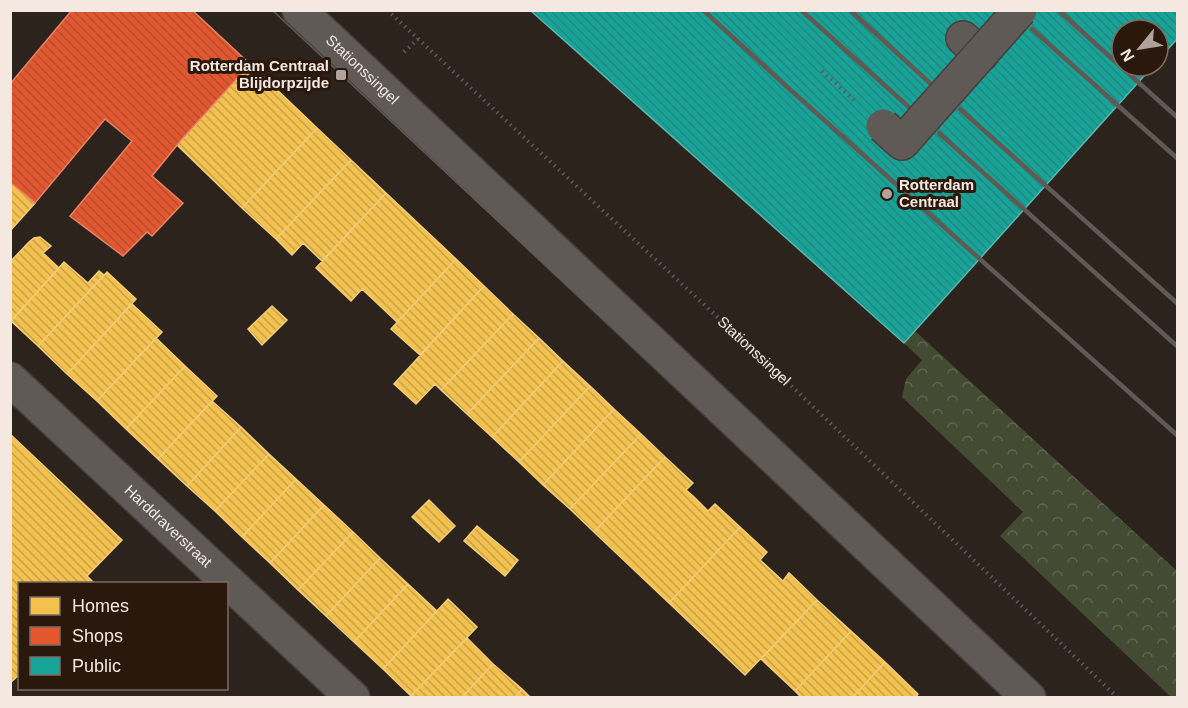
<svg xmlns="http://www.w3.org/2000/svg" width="1188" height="708" font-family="Helvetica,sans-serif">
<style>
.forest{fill:url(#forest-crowns)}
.homes{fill:url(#homes-back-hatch);stroke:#f3cd7a;stroke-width:1.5}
.shops{fill:url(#shops-back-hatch);stroke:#e98263;stroke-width:1.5}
.public{fill:url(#public-back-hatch);stroke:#5ab8ae;stroke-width:1.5}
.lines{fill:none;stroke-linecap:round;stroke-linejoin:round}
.street-casing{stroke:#473f3a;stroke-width:36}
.path{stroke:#605a56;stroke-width:4;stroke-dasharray:1.5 4.5;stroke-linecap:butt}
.street{stroke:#605a57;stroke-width:33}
.tram{stroke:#605a55;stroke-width:1.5}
.rail{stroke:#605a55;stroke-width:4.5}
.street-bridge-casing{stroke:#473f3a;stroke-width:36;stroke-linecap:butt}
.street-bridge{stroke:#605a57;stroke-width:33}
.poi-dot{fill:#afa39c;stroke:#2a180c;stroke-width:2}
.labels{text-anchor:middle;stroke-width:6;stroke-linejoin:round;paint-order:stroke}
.poi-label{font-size:15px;font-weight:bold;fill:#f5e8e0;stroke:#2a180c;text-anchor:end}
.street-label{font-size:15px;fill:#f5e8e0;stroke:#2a180c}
</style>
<defs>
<pattern id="forest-crowns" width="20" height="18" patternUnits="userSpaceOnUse" patternTransform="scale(1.5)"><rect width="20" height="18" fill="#434c33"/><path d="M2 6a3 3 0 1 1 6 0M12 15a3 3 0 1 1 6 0" fill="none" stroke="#5f6650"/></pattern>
<pattern id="homes-back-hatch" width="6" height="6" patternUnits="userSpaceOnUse" patternTransform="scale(1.5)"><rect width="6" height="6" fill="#f2c14e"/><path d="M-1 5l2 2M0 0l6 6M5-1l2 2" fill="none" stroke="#c8a24b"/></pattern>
<pattern id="shops-back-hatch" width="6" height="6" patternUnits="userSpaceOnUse" patternTransform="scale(1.5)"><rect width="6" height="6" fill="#e4572e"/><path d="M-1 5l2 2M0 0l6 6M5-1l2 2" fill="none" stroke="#ae5135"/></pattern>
<pattern id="public-back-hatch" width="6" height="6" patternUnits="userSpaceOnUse" patternTransform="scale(1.5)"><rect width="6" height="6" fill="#17a398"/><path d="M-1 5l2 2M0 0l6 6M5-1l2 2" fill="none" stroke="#26877e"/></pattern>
</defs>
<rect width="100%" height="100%" fill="#2d231d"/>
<path class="forest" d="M915,331L1177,571V697H1171L1000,536L1023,512L902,397L906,379L922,360L904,343Z"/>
<path class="homes" d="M250,64L317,128L242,208L177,145Z
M317,128L351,160L276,239L242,208Z
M351,160L386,193L322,261L303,243L292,255L276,239Z
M10,182L35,203L10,231Z
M386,193L456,259L397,322L362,289L351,301L316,268Z
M40,237L51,246L43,253L59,268L11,321L10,262L29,242L34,238Z
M456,259L484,286L420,355L391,329Z
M64,262L88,283L99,271L104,275L38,346L11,321Z
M107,272L136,299L67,374L38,346Z
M484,286L513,314L441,390L435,384L416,404L394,384Z
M132,304L162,332L97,401L67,374Z
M272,306L287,320L262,345L248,329Z
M513,314L539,338L467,414L441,390Z
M156,338L185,366L126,429L97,401Z
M539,338L563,361L492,437L467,414Z
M563,361L590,386L519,462L492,437Z
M185,366L217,396L158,459L126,429Z
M590,386L614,409L543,485L519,462Z
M212,401L241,427L187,486L158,459Z
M614,409L641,434L570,509L543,485Z
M241,427L269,454L215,511L187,486Z
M10,434L122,540L87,576L95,584H20V674L10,683Z
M641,434L665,457L594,532L570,509Z
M269,454L296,479L242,537L215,511Z
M665,457L693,483L686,490L693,496L708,511L715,504L740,527L669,603L594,532Z
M296,479L324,505L270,563L242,537Z
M429,500L455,526L439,542L412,517Z
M324,505L353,532L298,590L270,563Z
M477,526L518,560L505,576L464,541Z
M740,527L767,552L760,560L783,581L789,573L817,600L745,675L669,603Z
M353,532L380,558L326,616L298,590Z
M380,558L408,584L354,642L326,616Z
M408,584L437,611L383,669L354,642Z
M448,599L477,627L411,696L383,669Z
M817,600L851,631L795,691L761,659Z
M851,631L885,662L852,698H802L795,691Z
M467,638L493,664L461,698H413L411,696Z
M885,662L918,694L915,698H852Z
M493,664L522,689L514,698H461Z
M522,689L531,698H514Z"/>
<path class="shops" d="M72,10H192L250,64L182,139L152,176L183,203L152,236L147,232L123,256L70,216L132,141L105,119L35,203L10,182V84Z"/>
<path class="public" d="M530,10H1178V38L1158,60V30H1122V66H1153L904,343Z"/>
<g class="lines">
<defs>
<g id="street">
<path id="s2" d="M299,10L1029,698"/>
<path d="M963,38L981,55"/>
<path id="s3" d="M10,379L353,698"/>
</g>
</defs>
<use href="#street" class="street-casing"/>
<g class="path">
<path id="s1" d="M387,10L782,377L1118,698"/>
<path d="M404,52L418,39"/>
<path d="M822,71L854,100"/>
</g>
<use href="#street" class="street"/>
<path class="tram" d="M272,10L1009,698
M316,10L1040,698"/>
<path class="rail" d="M703,10L785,85L1178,436
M801,10L911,109
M850,10L932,85
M1058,10L1178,118
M1032,29L1178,159
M960,109L1178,304
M939,133L1178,347"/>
<defs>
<path id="street-bridge" d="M883,126L902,143L1020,10"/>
</defs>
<use href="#street-bridge" class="street-bridge-casing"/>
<use href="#street-bridge" class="street-bridge"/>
</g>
<g class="poi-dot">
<rect x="335" y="69" width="12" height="12" rx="3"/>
<circle cx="887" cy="194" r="6"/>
</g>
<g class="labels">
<g class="poi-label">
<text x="329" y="71">Rotterdam Centraal<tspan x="329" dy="17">Blijdorpzijde</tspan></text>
<text x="899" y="190" text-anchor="start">Rotterdam<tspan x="899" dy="17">Centraal</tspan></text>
</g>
<g class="street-label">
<text dy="5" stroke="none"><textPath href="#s2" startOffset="87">Stationssingel</textPath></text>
<text dy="5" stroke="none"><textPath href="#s1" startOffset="501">Stationssingel</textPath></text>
<text dy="5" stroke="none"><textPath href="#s3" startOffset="216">Harddraverstraat</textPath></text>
</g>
</g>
<rect width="1188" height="708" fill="none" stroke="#f5e8e0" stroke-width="24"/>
<rect x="18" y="582" width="210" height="108" fill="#2a180c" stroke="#7b6b61" stroke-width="1.5"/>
<rect x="30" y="597" width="30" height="18" fill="#f2c14e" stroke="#7b6b61" stroke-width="1.5"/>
<text x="72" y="612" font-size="18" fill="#f5e8e0">Homes</text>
<rect x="30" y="627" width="30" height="18" fill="#e4572e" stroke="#7b6b61" stroke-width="1.5"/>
<text x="72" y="642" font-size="18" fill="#f5e8e0">Shops</text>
<rect x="30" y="657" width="30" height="18" fill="#17a398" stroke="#7b6b61" stroke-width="1.5"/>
<text x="72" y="672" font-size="18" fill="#f5e8e0">Public</text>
<g transform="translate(1140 48) rotate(240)"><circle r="28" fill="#2a180c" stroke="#7b6b61" stroke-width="1.5"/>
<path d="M0-4.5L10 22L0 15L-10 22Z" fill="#afa39c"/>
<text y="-9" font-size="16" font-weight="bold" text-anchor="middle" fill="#f5e8e0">N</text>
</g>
</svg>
